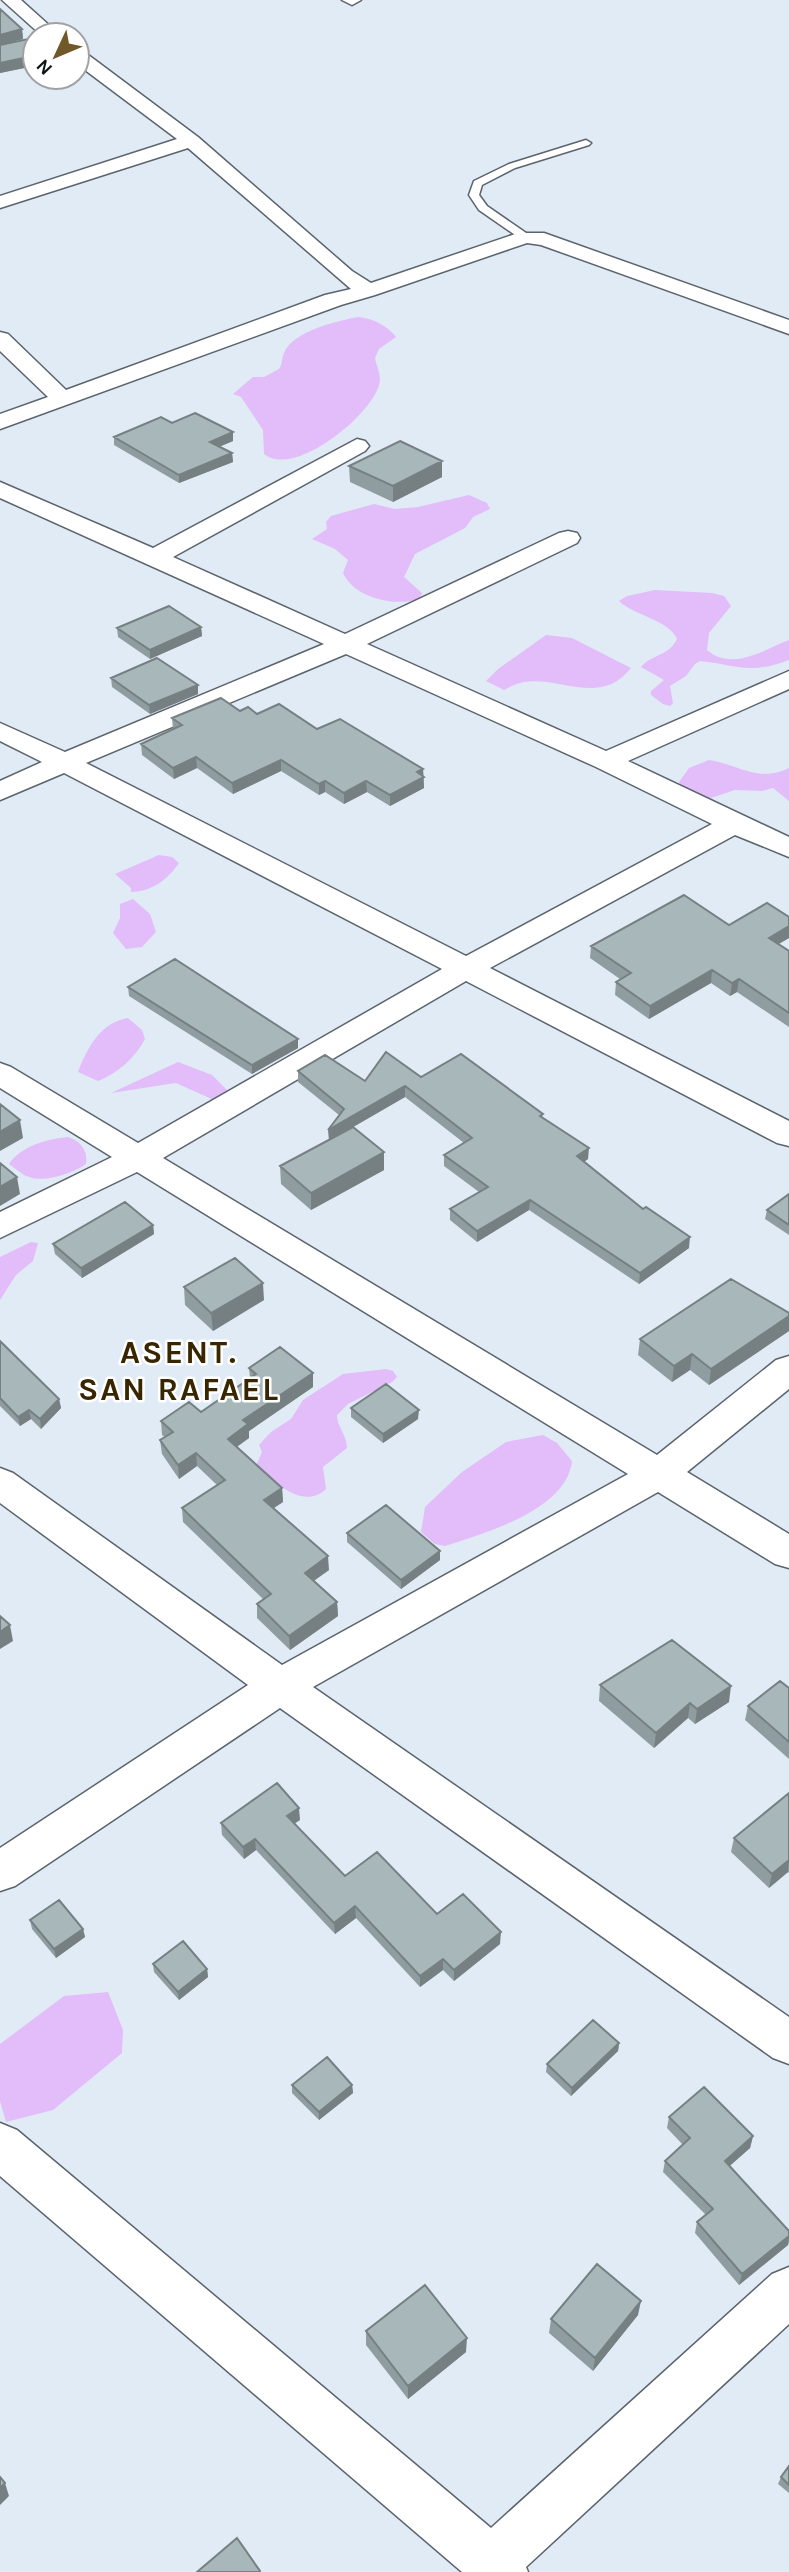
<svg xmlns="http://www.w3.org/2000/svg" width="789" height="2572" font-family="Karla,sans-serif">
<style>
.green{fill:#e3bcfa}
.lines{fill:none;stroke-linecap:round;stroke-linejoin:round}
.service-casing{stroke:#5b646c;stroke-width:3}
.minor-casing{stroke:#5b646c;stroke-width:3}
.service{fill:#fff;fill-rule:evenodd}
.minor{fill:#fff;fill-rule:evenodd}
.wall{fill:#909da0}
.shaded-wall{fill:#768082}
.building{fill:#a8b7ba;stroke:#768082;stroke-width:2}
.labels{text-anchor:middle;stroke-width:5;stroke-linejoin:round;paint-order:stroke}
.district-label{font-size:32px;font-weight:bold;letter-spacing:2px;fill:#382600;stroke:#fff}
</style>
<rect width="100%" height="100%" fill="#e1ebf5"/>
<path class="green" d="M358,317C372,318 388,326 396,337L379,349L375,358C376,364 380,373 380,379C380,409 295,480 264,454L263,430L241,397L233,394L253,377H264L279,369C283,363 281,360 284,353C293,331 337,321 358,317Z
M469,495L487,503L490,509L473,517L465,528L415,554L404,577L422,593L419,599C395,607 354,598 343,573L348,560L335,549L312,539L327,529L326,522L331,516L374,504L395,509L418,507Z
M655,590L712,593L724,596L731,606L709,633L707,650C732,672 765,649 789,640V660C751,675 737,665 700,661L695,664L686,676L670,686L673,703L670,706L663,704L651,695V691L664,680L641,667C652,654 669,656 677,639C669,620 635,616 619,601L627,596Z
M546,635L572,638L631,668C600,707 562,676 524,682C517,683 510,687 504,690L486,681L498,669Z
M709,760C740,765 758,783 789,768V801L773,788L762,791L735,790L702,801L684,790L679,782L689,768Z
M159,855L172,857L179,863C167,880 153,891 131,892V888L115,874Z
M133,899L150,914L156,932L142,947L126,949L113,933L120,918V904Z
M128,1018L142,1030L145,1039C135,1058 118,1073 98,1081L78,1072C87,1048 101,1022 128,1018Z
M178,1062L212,1075L229,1092L216,1101L176,1083L111,1093Z
M68,1137C81,1141 88,1151 86,1164C74,1173 44,1183 29,1177C22,1175 15,1168 9,1164C21,1146 47,1139 68,1137Z
M31,1242L38,1243L33,1261L16,1275L0,1300V1257Z
M386,1369L393,1371L397,1377L392,1382L348,1404L337,1415C337,1427 347,1435 347,1448L323,1467L326,1489C303,1511 274,1481 256,1466L262,1452L259,1445L271,1432L291,1419L303,1400L343,1374Z
M543,1435L557,1443L572,1461C567,1510 485,1533 445,1546L435,1544L421,1532L425,1507L462,1472L506,1442Z
M108,1992L123,2030L122,2053L53,2110L6,2122L0,2101V2044L64,1996Z"/>
<g class="lines">
<defs>
<path id="service" d="M586,140L591,143L589,145L515,168L482,185L479,195L487,206L529,235V239H521L479,210L469,195L474,181L509,164Z"/>
<path id="minor" d="M2,0H21L60,35H41Z
M342,0H361L352,5Z
M77,50L83,51L198,137L352,271L371,283L518,233H544L789,320V334L541,245L527,243L375,295L341,305L0,429V414L48,397L0,351V332L8,334L66,390L325,295L351,289L188,148L0,208V196L177,139L77,64Z
M357,439L365,441L369,446L365,451L173,557L345,634L559,533L568,531L577,533L580,538L577,543L367,644L606,751L789,671V689L628,761L789,837V857L735,835L490,968L789,1121V1146L777,1143L466,981L163,1158L657,1455L776,1360L789,1356V1389L687,1472L789,1534V1568L775,1564L658,1492L313,1687L789,2017V2064L773,2058L280,1708L15,1886L0,1891V1848L248,1685L0,1503V1468L13,1473L282,1665L628,1474L137,1172L0,1238V1212L112,1157L0,1088V1063L11,1067L138,1143L442,969L64,773L0,800V781L42,762L0,741V723L65,752L324,644L0,498V482L153,548ZM346,654L596,767L712,824L466,956L86,763Z
M0,2123L17,2130L491,2528L772,2274L789,2267V2324L526,2567L528,2572H462L0,2176Z"/>
</defs>
<use href="#service" class="service-casing"/>
<use href="#minor" class="minor-casing"/>
<use href="#service" class="service"/>
<use href="#minor" class="minor"/>
</g>
<path class="wall" d="M0,9L22,29L23,39L1,45L35,40V70L29,67L0,73Z
M172,423L233,441L219,447L232,453L233,462L179,483L114,445V437Z
M349,466L442,477L393,502L350,482Z
M201,627L202,636L150,659L118,637L117,628Z
M111,678L198,685V694L150,714L112,687Z
M240,711L257,714L317,729L423,769L424,788L390,806L367,792L344,804L325,792L319,795L281,771L233,794L197,768L174,779L142,755L141,744L173,730L172,718Z
M789,917V938L778,944L789,951V1027L737,992L730,996L711,983L649,1019L615,995L616,982L620,979L590,958L591,946L729,925Z
M128,987L298,1039V1048L252,1074L129,996Z
M298,1071L365,1081L421,1077L543,1114L542,1117L588,1159L584,1162L689,1248L639,1284L529,1210L477,1242L450,1220V1209L479,1192L444,1166V1155L464,1143L405,1097L353,1127L384,1152V1170L311,1210L281,1184L280,1166L329,1140L339,1115L298,1082Z
M789,1194V1235L765,1219L767,1210Z
M153,1225L154,1234L82,1278L55,1254L53,1244Z
M184,1287L264,1300L213,1331L185,1305Z
M789,1313V1331L709,1385L690,1370L672,1382L638,1355L640,1339Z
M0,1341L59,1399L61,1408L41,1429L31,1419L20,1426L0,1406Z
M249,1368L313,1387L249,1431V1438L237,1447L282,1488L283,1502L273,1508L329,1570L314,1581L337,1602L338,1616L290,1650L257,1618V1604L264,1600L183,1522L182,1508L217,1485L197,1466L179,1479L162,1454L160,1440L165,1437L162,1435L161,1421L201,1412L250,1378Z
M351,1408L418,1419L383,1443L351,1417Z
M347,1533L440,1560L401,1589L347,1542Z
M600,1685L729,1702L695,1724L688,1718L654,1748L599,1701Z
M789,1688V1759L745,1720L748,1706Z
M789,1793V1873L788,1872L769,1888L731,1852L734,1838Z
M300,1820L294,1823L345,1876L437,1914L500,1944L454,1981L443,1970L420,1987L356,1918L335,1934L256,1850L244,1859L222,1835L221,1823Z
M30,1920L83,1929L85,1937L56,1958L32,1929Z
M153,1964L207,1969L208,1977L179,2000L154,1972Z
M619,2043L618,2051L571,2096L546,2072L547,2064Z
M292,2085H352L353,2093L319,2120L292,2093Z
M669,2117L753,2136L750,2148L729,2166L789,2231V2242L788,2245L739,2285L695,2233L697,2222L706,2215L663,2172L665,2161L683,2145L667,2128Z
M638,2315L593,2371L549,2333L551,2319Z
M366,2331L466,2352L408,2399L366,2345Z
M789,2466V2493L778,2484L781,2477Z"/>
<path class="shaded-wall" d="M22,29L23,39L0,45V35Z
M28,57L29,67L0,73V63Z
M233,432V441L211,450L210,442Z
M232,453L233,462L179,483V475Z
M442,461V477L393,502V486Z
M201,627L202,636L150,659V650Z
M198,685V694L150,714L149,705Z
M196,757L197,768L174,779L173,768Z
M281,760V771L233,794L232,783Z
M423,769L424,788L390,806V795L417,772Z
M325,781V792L319,795V784Z
M366,781L367,792L344,804V793Z
M789,926V938L767,951L769,938Z
M712,970L711,983L649,1019L650,1006Z
M739,979L737,992L730,996L732,983Z
M298,1039V1048L252,1074V1065Z
M405,1086V1097L329,1141L328,1130Z
M20,1120L23,1138L0,1151V1132Z
M589,1148L588,1159L576,1167L577,1156Z
M384,1152V1170L311,1210V1193Z
M17,1177L20,1194L0,1206V1187Z
M530,1200L529,1210L477,1242V1231Z
M153,1225L154,1234L82,1278L81,1268Z
M690,1237L689,1248L639,1284L640,1273Z
M263,1283L264,1300L213,1331L211,1313Z
M789,1316V1331L709,1385L711,1369Z
M692,1354L690,1370L672,1382L674,1366Z
M313,1373V1387L249,1431V1438L229,1452L228,1439L243,1420Z
M59,1399L61,1408L41,1429L40,1419Z
M29,1410L31,1419L20,1426L18,1417Z
M419,1410L418,1419L383,1443V1434Z
M196,1453L197,1466L179,1479L178,1465Z
M282,1488L283,1502L265,1514L264,1500Z
M440,1551V1560L401,1589V1580Z
M328,1556L329,1570L306,1586L305,1573Z
M337,1602L338,1616L290,1650L289,1636Z
M10,1625L13,1641L0,1649V1632Z
M731,1686L729,1702L695,1724L697,1709Z
M690,1703L688,1718L654,1748L656,1733Z
M299,1808L300,1820L288,1828L287,1816Z
M255,1839L256,1850L244,1859L243,1847Z
M789,1860L788,1872L769,1888L772,1874Z
M355,1906L356,1918L335,1934L334,1923Z
M83,1929L85,1937L56,1958L54,1949Z
M501,1932L500,1944L454,1981V1970Z
M443,1959V1970L420,1987V1976Z
M207,1969L208,1977L179,2000L178,1992Z
M619,2043L618,2051L571,2096L572,2088Z
M352,2085L353,2093L319,2120V2112Z
M753,2136L750,2148L723,2172L725,2161Z
M789,2236L788,2245L739,2285L742,2274Z
M641,2301L638,2315L593,2371L595,2358Z
M467,2338L466,2352L408,2399V2386Z
M5,2483L9,2496L0,2505V2488Z"/>
<path class="building" d="M0,9L22,29L0,35Z
M33,38L35,40V61L28,57L0,63V45Z
M195,413L233,432L210,442L232,453L179,475L114,437L161,417L172,423Z
M400,441L442,461L393,486L349,466Z
M169,606L201,627L150,650L117,628Z
M157,658L198,685L149,705L111,678Z
M221,698L240,711L248,707L257,714L279,704L317,729L340,719L423,769L417,772L424,777L390,795L366,781L344,793L325,781L319,784L281,760L232,783L196,757L173,768L141,744L182,725L172,718Z
M684,895L729,925L767,903L789,917V926L769,938L789,951V1013L739,979L732,983L712,970L650,1006L616,982L631,973L591,946Z
M175,959L298,1039L252,1065L128,987Z
M386,1052L421,1077L461,1054L543,1114L540,1116L589,1148L577,1156L643,1209L646,1207L690,1237L640,1273L530,1200L477,1231L450,1209L488,1187L444,1155L472,1138L405,1086L328,1130L344,1109L298,1071L325,1055L365,1081Z
M0,1104L20,1120L0,1132Z
M353,1127L384,1152L311,1193L280,1166Z
M0,1163L17,1177L0,1187Z
M789,1194V1225L767,1210Z
M125,1202L153,1225L81,1268L53,1244Z
M235,1258L263,1283L211,1313L184,1287Z
M731,1279L789,1313V1316L711,1369L692,1354L674,1366L640,1339Z
M0,1341L59,1399L40,1419L29,1410L18,1417L0,1398Z
M280,1347L313,1373L243,1420L248,1424L228,1439L282,1488L264,1500L328,1556L305,1573L337,1602L289,1636L257,1604L271,1594L182,1508L225,1480L196,1453L178,1465L160,1440L173,1432L161,1421L189,1402L201,1412L256,1374L249,1368Z
M386,1384L419,1410L383,1434L351,1408Z
M386,1505L440,1551L401,1580L347,1533Z
M0,1616L10,1625L0,1632Z
M672,1640L731,1686L697,1709L690,1703L656,1733L600,1685Z
M780,1681L789,1688V1742L748,1706Z
M277,1783L299,1808L287,1816L345,1876L377,1852L437,1914L463,1894L501,1932L454,1970L443,1959L420,1976L355,1906L334,1923L255,1839L243,1847L221,1823Z
M789,1793V1860L772,1874L734,1838Z
M59,1900L83,1929L54,1949L30,1920Z
M183,1941L207,1969L178,1992L153,1964Z
M593,2020L619,2043L572,2088L547,2064Z
M327,2057L352,2085L319,2112L292,2085Z
M704,2087L753,2136L725,2161L789,2231V2236L742,2274L697,2222L713,2209L665,2161L690,2138L669,2117Z
M597,2264L641,2301L595,2358L551,2319Z
M425,2285L467,2338L408,2386L366,2331Z
M789,2466V2485L781,2477Z
M0,2477L5,2483L0,2488Z
M237,2538L260,2571L259,2572H197Z"/>
<g class="labels">
<g class="district-label">
<text x="179" y="1363">ASENT.<tspan x="179" dy="37">SAN RAFAEL</tspan></text>
</g>
</g>
<g transform="translate(56 56) rotate(226)"><circle r="33" fill="#ffffff" stroke="#a0a1a3" stroke-width="2"/>
<path d="M0-5L12 26L0 18L-12 26Z" fill="#705828"/>
<text y="-10" font-size="19" font-weight="bold" text-anchor="middle" fill="#111518">N</text>
</g>
</svg>
